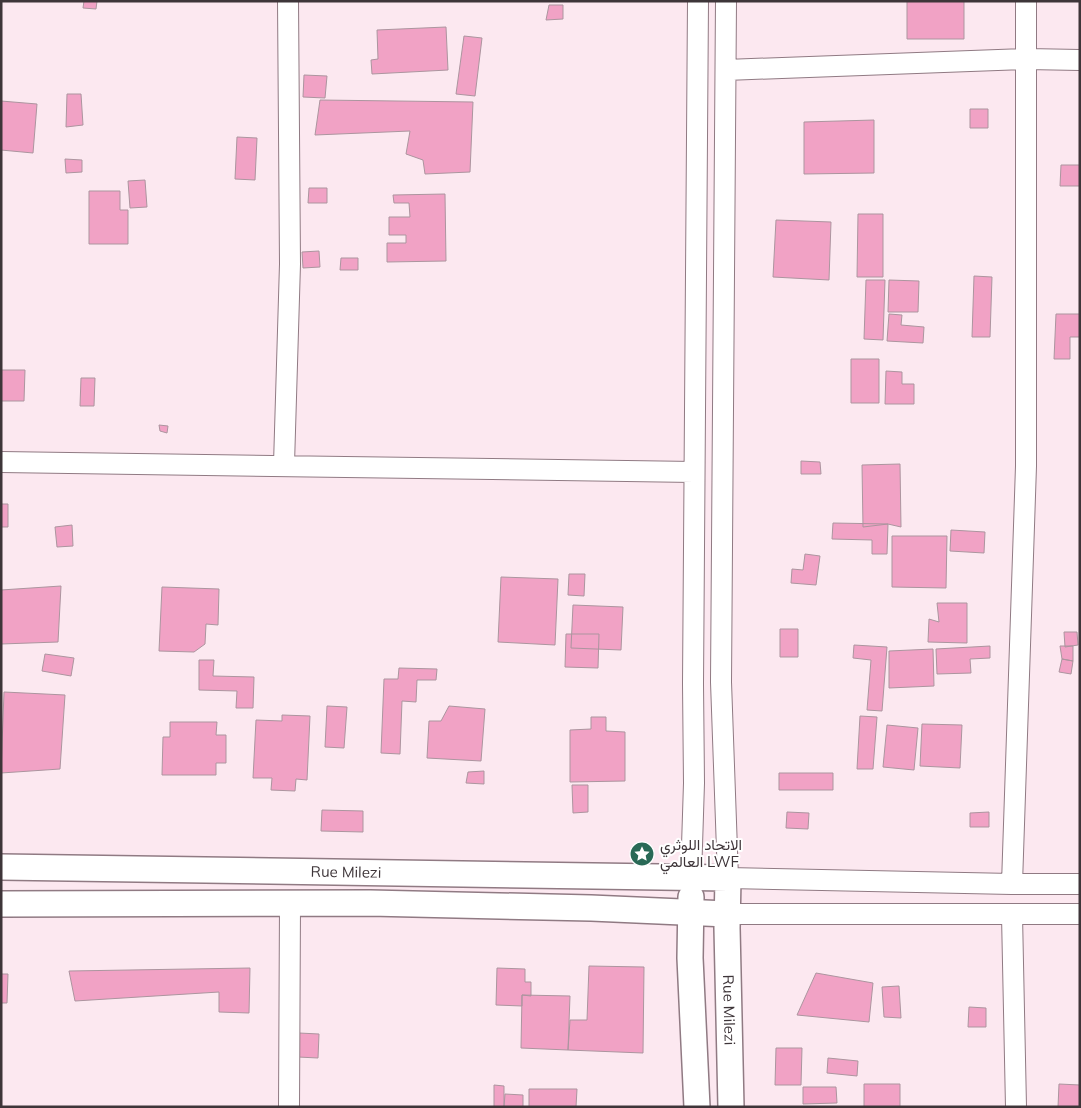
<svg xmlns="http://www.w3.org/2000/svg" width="1081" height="1108" font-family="Mulish,Vazirmatn,sans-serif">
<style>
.building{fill:#f1a2c5;stroke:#ac959f}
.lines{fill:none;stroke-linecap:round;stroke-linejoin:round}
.minor-casing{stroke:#907a83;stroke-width:22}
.tertiary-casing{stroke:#907a83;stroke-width:28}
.minor{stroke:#fff;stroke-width:20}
.tertiary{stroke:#fff;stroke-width:25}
.labels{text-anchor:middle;stroke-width:4;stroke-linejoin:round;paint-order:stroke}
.poi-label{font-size:15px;fill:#3e3539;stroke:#fff;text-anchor:start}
.street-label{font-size:15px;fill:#3e3539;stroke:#fff}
</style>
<rect width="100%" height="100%" fill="#fce8f0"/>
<path class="building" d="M84,1H97L96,9L83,8Z
M907,1H964V39H907Z
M549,5H563V19L546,20Z
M446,27L448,70L372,74L371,60L378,59L377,30Z
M464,36L482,38L475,96L456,94Z
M304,75L327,76L325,98L303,97Z
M67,94H81L83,125L66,127Z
M320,100L473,102L470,172L425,174L423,160L406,154L410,131L315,135Z
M1,101L37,104L33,153L1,150Z
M970,109H988V128H970Z
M874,120V173L804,174V122Z
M237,137L257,138L255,180L235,179Z
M65,159L82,160V172L66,173Z
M1061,165H1080V186H1060Z
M145,180L147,207L130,208L128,181Z
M309,188H327V203H308Z
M89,191H120V210H128V244H89Z
M445,194L446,261L387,262V243H406V235H389V217H410L409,203H394L393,195Z
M858,214H883V277H857Z
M776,220L831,222L829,280L773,277Z
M319,251L320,267L303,268L302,252Z
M341,258H358V270H340Z
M974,276L992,277L990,337H972Z
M866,280H885L883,340L864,339Z
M889,280L919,281L918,312H888Z
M889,314L902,315L901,325L924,327L923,343L887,341Z
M1056,314H1080V337H1070V359H1054Z
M851,359H879V403H851Z
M1,370H25L24,401H1Z
M886,371L902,372V384H914V404H885Z
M81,378H95L94,406H80Z
M159,425L168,426L167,433L160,431Z
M801,461L820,462L821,474H801Z
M900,464L901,527L888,524L863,527L862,465Z
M1,504H8V527H1Z
M833,523L888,524L887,554H872V540L832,539Z
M72,525L73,546L57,547L55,527Z
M951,530L985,532L984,553L950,551Z
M892,536H947L946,588L892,587Z
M805,554L820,556L816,585L791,583L792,569L803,570Z
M569,574H585L584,596L568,595Z
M501,577L558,579L555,645L498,642Z
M61,586L58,642L1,644V590Z
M162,587L219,589L218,625L206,624L205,644L194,652L159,651Z
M937,603H967V643L928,642L929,619L939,622Z
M573,605L623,607L621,650L571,648Z
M780,629H798V657H780Z
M1064,632H1077L1078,645L1065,647Z
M566,634H599L598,668L565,667Z
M854,645L887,647L882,711L867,710L871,660L853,658Z
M990,646V658L970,659L971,673L937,674L936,649Z
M1060,646H1073V661L1062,659Z
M933,649L934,686L889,688V651Z
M45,654L74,658L71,676L42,671Z
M1062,659L1073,661L1071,674L1059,672Z
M199,660H214L213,676L254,677L253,708H236L237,691L199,690Z
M399,668L437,669L436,680H417L416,702L402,701L400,754L381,753L384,679H398Z
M4,692L65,695L60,769L1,773Z
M327,706L347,707L344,748L325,747Z
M449,706L485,709L481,761L427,758L429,721H441Z
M282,715L310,716L307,780L296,779L295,791L271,790L272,778H253L256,720L282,721Z
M860,716L877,717L873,769H857Z
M591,717H606V731L625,732V781L570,782V730L591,729Z
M170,722H217L216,735H226V763H216V775H162L163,737H170Z
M922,724L962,725L960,768L920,766Z
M887,725L918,728L914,770L883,767Z
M484,771V784L466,783L468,772Z
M779,773H833V790H779Z
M572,785H588V812L573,813Z
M322,810L363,811V832L321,831Z
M787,812L809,813L808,829L786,828Z
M989,812V827H970V813Z
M589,966L644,967L643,1053L568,1050L570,1020H587Z
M250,968L249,1013L219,1012V992L75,1001L69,971Z
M497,968L525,969V982H531V996L522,995V1006L496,1005Z
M816,973L873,983L869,1022L797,1015Z
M1,974H8L7,1003H1Z
M899,986L901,1018L884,1017L882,987Z
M522,995L570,996L568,1050L521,1048Z
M969,1007L986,1008V1027H968Z
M299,1033L319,1034L318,1058L298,1057Z
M776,1048H802L801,1085H775Z
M828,1058L858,1061L857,1076L827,1073Z
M864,1084H900V1107H864Z
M1059,1084L1080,1085V1107H1058Z
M494,1085L504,1086V1107H494Z
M803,1087H836L837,1103L803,1104Z
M529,1089H577L576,1107H529Z
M505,1094L523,1095V1107H504Z"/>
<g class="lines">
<defs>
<path id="minor" d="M726,1L721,682L728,878L1012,884H1080
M726,70L1027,59L1080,60
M1,462L694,472
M284,464L290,264L288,1
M691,877L694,783L693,684L698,1
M1012,884L1026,466V1
M727,914H1080
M1012,915L1016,1107
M289,1107L290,905"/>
<g id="tertiary">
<path id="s1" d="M1,867L728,878L727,928L731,1107"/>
<path d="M691,897L690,958L697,1107"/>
<path d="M1,904L370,903L591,908L727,914"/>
</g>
</defs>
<use href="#minor" class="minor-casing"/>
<use href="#tertiary" class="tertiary-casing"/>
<use href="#minor" class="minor"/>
<use href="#tertiary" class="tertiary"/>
</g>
<defs>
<symbol id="sight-disc" viewBox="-11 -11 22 22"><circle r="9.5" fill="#296956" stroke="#fff"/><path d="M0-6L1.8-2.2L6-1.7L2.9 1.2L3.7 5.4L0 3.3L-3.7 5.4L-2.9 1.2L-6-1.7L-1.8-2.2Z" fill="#fff"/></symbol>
</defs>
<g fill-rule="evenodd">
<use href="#sight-disc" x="628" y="840" width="28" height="28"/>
</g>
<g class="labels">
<g class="poi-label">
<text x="660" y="850">الاتحاد اللوثري<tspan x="660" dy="17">العالمي LWF</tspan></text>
</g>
<g class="street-label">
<text dy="5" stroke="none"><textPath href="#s1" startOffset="345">Rue Milezi</textPath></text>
<text dy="5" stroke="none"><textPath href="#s1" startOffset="859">Rue Milezi</textPath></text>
</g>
</g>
<rect width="1081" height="1108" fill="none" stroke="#3e3539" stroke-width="5"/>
</svg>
